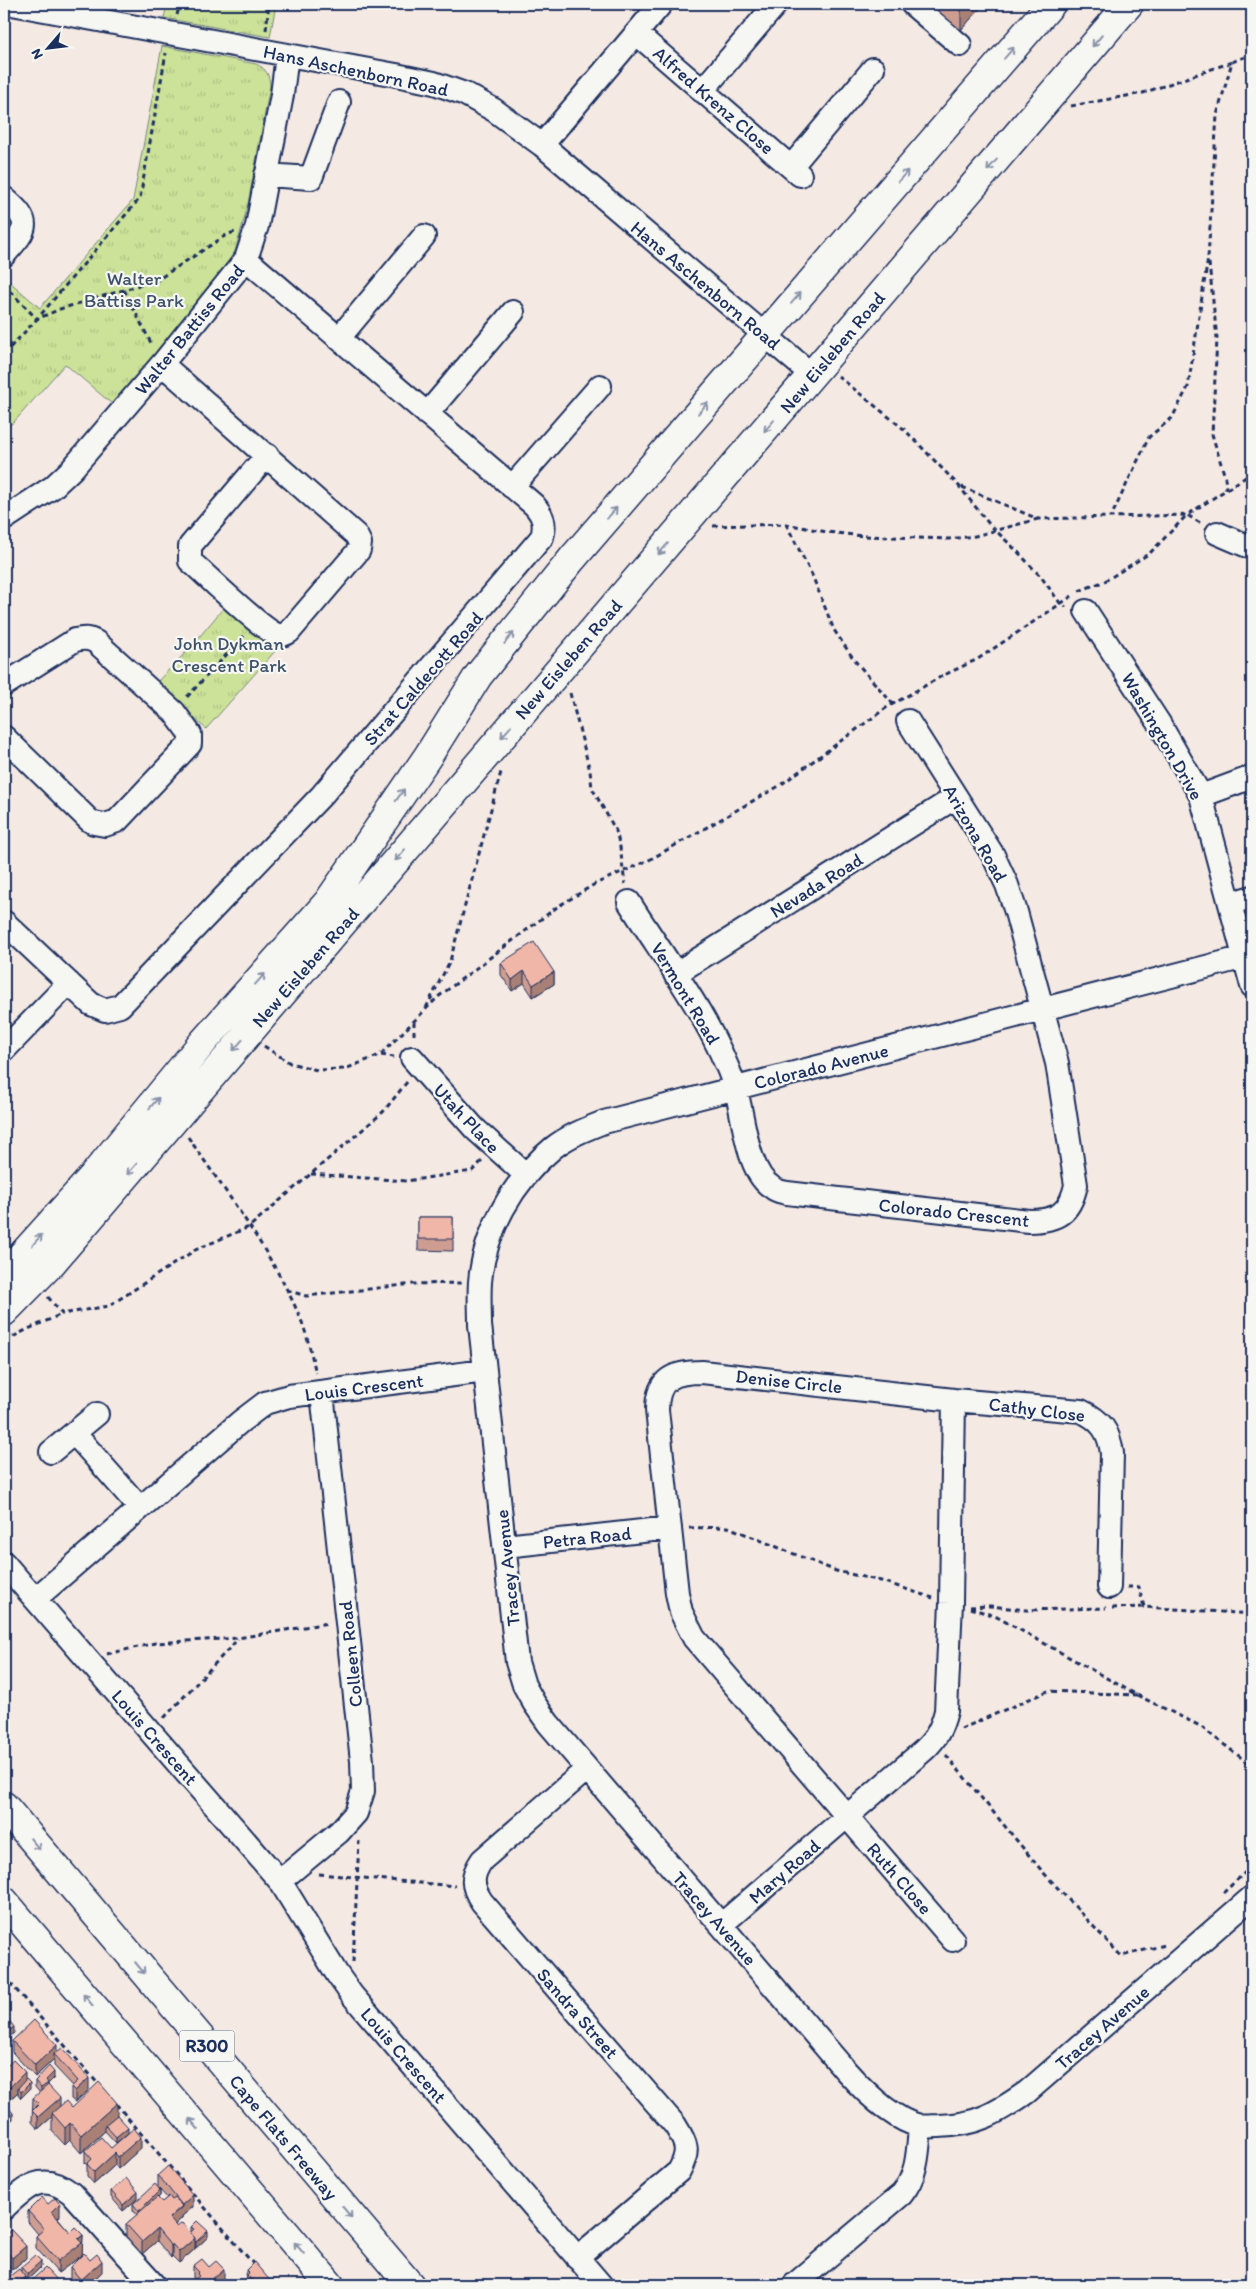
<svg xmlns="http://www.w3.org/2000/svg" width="1256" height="2289" font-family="Itim,sans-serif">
<defs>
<pattern id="grass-tufts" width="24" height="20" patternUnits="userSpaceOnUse" patternTransform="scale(1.25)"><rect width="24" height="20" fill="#cce298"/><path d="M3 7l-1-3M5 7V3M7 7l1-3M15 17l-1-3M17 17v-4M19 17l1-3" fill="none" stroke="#afc285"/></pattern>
</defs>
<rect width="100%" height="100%" fill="#f5e9e3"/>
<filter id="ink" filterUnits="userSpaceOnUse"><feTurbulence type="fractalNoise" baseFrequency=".02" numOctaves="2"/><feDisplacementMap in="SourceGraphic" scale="10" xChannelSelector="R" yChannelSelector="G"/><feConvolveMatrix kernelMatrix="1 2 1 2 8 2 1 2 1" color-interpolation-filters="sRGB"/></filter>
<g filter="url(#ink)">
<path fill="url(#grass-tufts)" stroke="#74887b" d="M167,4H276L270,37L164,18Z
M162,46L256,64C266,68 270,76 270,86L247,209L235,251L214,285L112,404L65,364L14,422L4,429V277L40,308L133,200Z
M225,606L276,650L206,729L156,683L191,647Z"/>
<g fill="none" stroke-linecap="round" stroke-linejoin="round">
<defs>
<path id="minor" d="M12,4L396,75L434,83L465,94L494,110L542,145L812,375
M912,4L960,45
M637,34L800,175
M702,91L776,4
M542,145L661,4
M791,167L873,69
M266,175L311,178L339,102
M4,198C34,223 27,229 4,255
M339,338L424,236
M162,364L356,535L360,543L359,550L289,632C285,634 283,636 278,635C263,631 205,574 190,561V546L267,455
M427,414L513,312
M512,487L600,386
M4,519L53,487L72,469L162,364L246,259L257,226L282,95L287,55
M1217,533L1252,548
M1086,611L1159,723L1201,796L1252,986
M4,685L75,640C84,638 89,638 96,642L174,712L190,734V744L117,821L105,825L94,823L89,820L4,737
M1201,796L1252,777
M629,902C666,961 712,1020 735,1087C744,1114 746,1173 773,1188C776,1191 783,1192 787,1193L1029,1221C1057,1221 1070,1213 1076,1185L1057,1063L1016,912L1007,885L993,855L908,721
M1231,903L1252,897
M4,922L91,1004L105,1010L120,1006L322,795L542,537C546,524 543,515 534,505L246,259
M1245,957L604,1122C586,1129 568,1136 553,1148C514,1180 484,1232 480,1282C479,1296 480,1311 480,1325L517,1662L524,1685L534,1703L548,1723L846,2071C864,2091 893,2120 920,2126C926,2127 933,2126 939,2126C977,2125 997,2113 1027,2092L1252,1897
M675,974L956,797
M4,1050L69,983
M412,1058L475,1129L526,1175
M485,1371L289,1396L265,1403L240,1422L35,1599L280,1881L337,1974L352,1995L601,2285
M74,1433L140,1508
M51,1452L97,1414
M505,1546L670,1528
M4,1563L35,1599
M280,1881L339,1832L356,1813L363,1791L362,1761L322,1393
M721,1925L924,1750C937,1738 942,1727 946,1711L951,1603L954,1400
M953,1940L694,1638L681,1612L677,1593L657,1410C657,1378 674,1372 702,1372L954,1400L1081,1411C1101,1420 1109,1431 1112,1453L1109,1587
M4,2208C26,2187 42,2171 71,2193L154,2285
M577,2258L679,2171C690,2151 687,2144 675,2125L482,1902C471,1886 471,1876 482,1860L587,1769
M794,2285L902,2194C918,2174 918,2151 920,2126"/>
<path id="major" d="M4,1275L93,1176L204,1041L328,902L428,756L478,676L572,559L1051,4
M4,1312L50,1265L1129,4"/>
<path id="highway" d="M4,1806L410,2285
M4,1901L330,2285"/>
</defs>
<use href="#minor" stroke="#1b2f5e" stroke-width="26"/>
<use href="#major" stroke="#1b2f5e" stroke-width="31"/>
<use href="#highway" stroke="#1b2f5e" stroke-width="31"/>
<path stroke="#1b2f5e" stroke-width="3" stroke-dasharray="5 4" stroke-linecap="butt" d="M177,15L180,4
M266,30L269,4
M1232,62L1252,54
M1071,106L1143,93L1232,62L1217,115L1208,258L1188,387L1172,418L1149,437L1112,515
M1209,263L1217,339L1212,434L1225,477L1226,489
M4,285L37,319L140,198L166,53
M124,290L152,345
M4,354L37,319L60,309L157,280L228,234L235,232
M838,376L905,430L959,486L989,524L1018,552L1042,578L1060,603L1066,607
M962,487L1038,519L1187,515L1252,473
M786,524L812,575L834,630L855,661L893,704
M713,526L786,524L827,532L864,536L948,539L975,536L1038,519
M1079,591L1105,581L1150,553L1187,515L1202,524
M570,693L590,771L592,788L616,831L620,847L625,884
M187,697L244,636
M426,1008L450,961L501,772
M414,1021V1039
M264,1046L290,1063L317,1070L345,1069L380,1055L438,997L557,907L595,884L651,859L779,786L886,708L942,676L978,659L1072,596
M381,1055L394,1057
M188,1137C227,1194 271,1251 299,1315C307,1333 311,1354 316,1373
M311,1174L407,1181L472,1171L482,1161
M287,1290L306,1296L413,1284L462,1283
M48,1297L62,1314L109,1306L195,1250L249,1227L383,1112L407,1082
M5,1341L26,1330L62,1314
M689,1528L728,1527L836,1571L881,1581L933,1598
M1127,1587H1139L1144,1607L1252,1614
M970,1607L990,1606L1026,1610L1106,1608
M970,1608L995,1616L1137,1695L1200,1726L1252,1766
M1112,1608L1144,1607
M1247,1615L1252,1628
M107,1654L155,1643L238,1638L328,1623
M164,1718L238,1639
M961,1729L1048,1691L1137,1695
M946,1755L1042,1871L1121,1956L1165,1945
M319,1874L455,1886
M1223,1893L1252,1866
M353,1962L359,1841
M4,1976L100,2086
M116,2104L255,2266"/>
<use href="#minor" stroke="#f6f6f2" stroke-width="22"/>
<use href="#major" stroke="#f6f6f2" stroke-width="28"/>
<use href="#highway" stroke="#f6f6f2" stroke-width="28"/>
</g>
<path fill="#ce9d91" stroke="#1b2f5e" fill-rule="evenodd" d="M930,4H984L961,30Z
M501,963L554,972V984L533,997L524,983L512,991L501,975Z
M418,1217H453V1251L418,1250Z
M12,2041L57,2052L89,2090L75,2102L71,2099V2087L73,2086L54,2066V2059L35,2077L12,2052Z
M4,2069L25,2080L30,2089L21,2098L18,2094V2092L6,2103V2109L13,2119L9,2123V2127L4,2132Z
M54,2078L48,2084V2085L60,2106L117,2115L128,2133L116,2143L105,2131L81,2153L70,2140L65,2145L52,2131V2117L38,2129L32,2122L33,2098L40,2093L35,2087V2081Z
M111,2148H141L118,2169L115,2165L94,2184L87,2176V2165L85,2163V2151Z
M158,2175L193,2207L182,2216V2218L175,2225L177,2227L190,2233L191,2232V2227L208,2237L196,2248L195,2247V2249L179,2263L172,2256L171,2258L157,2241L142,2254L126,2236V2224L137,2215L133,2210V2204L158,2187ZM160,2190L167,2198L162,2202L158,2198L160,2196Z
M111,2191L138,2198L123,2211L111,2197Z
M28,2211L60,2216L58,2218L70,2232L83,2235L82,2255L58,2273L36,2248V2236L38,2234L28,2222Z
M4,2236L26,2258L12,2270L4,2261Z
M90,2260L102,2272L88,2285H76L70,2279V2267Z
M193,2266L209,2267L224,2281L219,2285H195V2279L193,2278Z
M21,2267H41L27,2280L25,2278V2283L22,2285H4L6,2282V2279L21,2271Z
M246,2270L274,2285H247Z
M33,2279L61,2285H33Z"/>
<path fill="#a88076" stroke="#1b2f5e" d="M964,4H984L961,30V7Z
M524,971V983L512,991V980Z
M554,972V984L533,997V985Z
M14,2027V2033L10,2036V2042L4,2049V2037L7,2033Z
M57,2045V2056L54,2054V2059L35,2077V2065Z
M25,2072V2084L18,2088V2092L6,2103V2110L4,2112V2100L5,2099V2092Z
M54,2072V2078L48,2084V2089L41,2094V2088L46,2080Z
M89,2078V2090L75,2102V2091Z
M30,2083V2089L21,2098V2092Z
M60,2098V2110L52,2113V2117L38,2129V2117Z
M117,2103V2121L105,2125V2131L81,2153V2135Z
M13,2113V2119L9,2123V2127L4,2132V2126L7,2119Z
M70,2123V2140L65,2145V2128Z
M128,2127V2133L116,2143V2137Z
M141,2137V2148L118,2169V2157Z
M115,2153V2165L94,2184V2172Z
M160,2190V2196L139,2217V2211Z
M138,2192V2198L123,2211V2205Z
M193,2195V2207L182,2216V2218L169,2230V2218L182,2207V2205Z
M60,2204V2216L52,2223V2212Z
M157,2229V2241L142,2254V2242Z
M208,2231V2237L196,2248V2242Z
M83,2235L82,2255L58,2273V2261Z
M195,2238V2249L179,2263V2252Z
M172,2244V2256L171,2258V2246Z
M26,2246V2258L12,2270V2258Z
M41,2261V2267L27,2280V2274Z
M102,2261V2272L88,2285H81V2280Z
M224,2269V2281L219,2285H205Z
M25,2277V2283L22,2285H15Z"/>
<path fill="#f0b7a9" stroke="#1b2f5e" d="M957,4H964L961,7Z
M534,942L554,972L533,985L524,971L512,980L501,963Z
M418,1217H453V1239H418Z
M8,2019L14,2027L10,2030L4,2024V2023Z
M34,2020L57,2045L35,2065L12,2041Z
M4,2024L10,2031L4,2037Z
M62,2048L89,2078L75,2091L71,2087L78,2081L54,2054Z
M13,2060L25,2072L5,2092L4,2091V2081L5,2080L4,2079V2069Z
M49,2066L54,2072L46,2080L48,2083L41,2088L35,2081Z
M26,2079L30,2083L21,2092L18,2088Z
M99,2082L117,2103L81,2135L70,2123L65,2128L52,2113L66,2101L72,2108Z
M48,2085L60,2098L38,2117L32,2111L39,2104L33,2098Z
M8,2107L13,2113L7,2119L9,2121L4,2126V2111Z
M117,2115L128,2127L116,2137L105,2125Z
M134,2128L141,2137L118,2157L115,2153L94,2172L87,2164L92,2159L85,2151L101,2137L111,2148Z
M168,2166L193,2195L182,2205L158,2175Z
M126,2178L138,2192L123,2205L111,2191Z
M155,2184L160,2190L139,2211L133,2204Z
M169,2196L172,2200L175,2198L182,2206L169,2218L177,2227L182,2223L195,2238L179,2252L172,2244L171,2246L157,2229L142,2242L126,2224L157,2197L162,2202Z
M42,2197L48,2204L55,2198L60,2204L52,2212L70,2232L75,2227L83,2235L78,2239L82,2243L58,2261L36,2236L44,2229L28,2211Z
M197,2221L208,2231L196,2242L195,2241V2238L190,2233L194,2229L191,2227Z
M11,2230L26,2246L12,2258L4,2249V2236Z
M84,2253L90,2260L97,2254L102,2261L81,2280L70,2267Z
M35,2255L41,2261L27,2274L21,2267Z
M202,2259L209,2267L216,2261L224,2269L205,2285H200L195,2279L199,2276L197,2274L199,2272L193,2266Z
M254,2262L274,2285H256L247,2275L249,2273L246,2270Z
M45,2268L61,2285H38L33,2279Z
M19,2269L25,2277L15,2285H11L6,2279Z
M4,2279L10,2285H4Z"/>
<defs><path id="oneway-shaft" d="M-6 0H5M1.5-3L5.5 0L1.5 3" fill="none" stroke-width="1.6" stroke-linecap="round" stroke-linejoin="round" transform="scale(1.25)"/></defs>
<g stroke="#8892a8">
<use href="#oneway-shaft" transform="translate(1097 41) rotate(130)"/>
<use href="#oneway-shaft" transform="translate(1009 53) rotate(-49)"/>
<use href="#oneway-shaft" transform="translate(992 165) rotate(131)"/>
<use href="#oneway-shaft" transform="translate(903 176) rotate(-49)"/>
<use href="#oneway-shaft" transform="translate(796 298) rotate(-49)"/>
<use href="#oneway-shaft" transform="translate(703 408) rotate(-49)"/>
<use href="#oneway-shaft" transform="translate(769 426) rotate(131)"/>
<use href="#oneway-shaft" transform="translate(612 513) rotate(-49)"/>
<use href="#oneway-shaft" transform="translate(663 549) rotate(131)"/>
<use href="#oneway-shaft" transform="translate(509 638) rotate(-51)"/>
<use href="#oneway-shaft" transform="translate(506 732) rotate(131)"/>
<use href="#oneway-shaft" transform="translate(400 795) rotate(-55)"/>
<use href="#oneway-shaft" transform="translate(400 855) rotate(131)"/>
<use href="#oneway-shaft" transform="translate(260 979) rotate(-48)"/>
<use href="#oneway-shaft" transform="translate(238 1045) rotate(131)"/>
<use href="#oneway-shaft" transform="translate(154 1103) rotate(-50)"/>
<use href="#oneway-shaft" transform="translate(132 1169) rotate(131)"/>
<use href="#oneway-shaft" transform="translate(37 1240) rotate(-49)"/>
<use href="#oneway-shaft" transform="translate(35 1844) rotate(50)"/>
<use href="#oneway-shaft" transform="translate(140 1968) rotate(50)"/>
<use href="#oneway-shaft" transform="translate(88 2000) rotate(-130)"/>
<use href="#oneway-shaft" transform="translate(194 2124) rotate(-130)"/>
<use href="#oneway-shaft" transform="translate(347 2212) rotate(50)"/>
<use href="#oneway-shaft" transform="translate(299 2248) rotate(-130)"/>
</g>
</g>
<g text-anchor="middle" stroke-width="4.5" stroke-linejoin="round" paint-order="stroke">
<rect fill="#f6f6f2" stroke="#5d6b8a" stroke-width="1" x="179.5" y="2030.5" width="55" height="31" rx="4"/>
<g font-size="18" font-weight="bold" fill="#1b2f5e">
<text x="207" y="2052">R300</text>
</g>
<g font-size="19" fill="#1b2f5e" stroke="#f6f6f2">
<text transform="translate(356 70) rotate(12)" y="7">Hans Aschenborn Road</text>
<text transform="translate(714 100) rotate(41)" y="7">Alfred Krenz Close</text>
<text transform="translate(706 285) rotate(40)" y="7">Hans Aschenborn Road</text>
<text transform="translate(189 329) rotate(-51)" y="7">Walter Battiss Road</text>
<text transform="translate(832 352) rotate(-50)" y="7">New Eisleben Road</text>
<text transform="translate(568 659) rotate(-49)" y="7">New Eisleben Road</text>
<text transform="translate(423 678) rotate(-49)" y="7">Strat Caldecott Road</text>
<text transform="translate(1163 736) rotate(60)" y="7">Washington Drive</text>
<text transform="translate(976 833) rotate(60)" y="7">Arizona Road</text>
<text transform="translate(816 885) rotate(-32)" y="7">Nevada Road</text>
<text transform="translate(305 967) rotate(-49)" y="7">New Eisleben Road</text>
<text transform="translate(686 993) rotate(59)" y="7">Vermont Road</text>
<text transform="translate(821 1066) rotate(-14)" y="7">Colorado Avenue</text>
<text transform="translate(467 1118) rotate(47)" y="7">Utah Place</text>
<text transform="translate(954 1212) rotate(6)" y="7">Colorado Crescent</text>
<text transform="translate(789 1381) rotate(6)" y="7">Denise Circle</text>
<text transform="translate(364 1387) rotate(-7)" y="7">Louis Crescent</text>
<text transform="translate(1037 1409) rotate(7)" y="7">Cathy Close</text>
<text transform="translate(587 1537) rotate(-6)" y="7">Petra Road</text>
<text transform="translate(507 1568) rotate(-96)" y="7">Tracey Avenue</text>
<text transform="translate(350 1654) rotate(-96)" y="7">Colleen Road</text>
<text transform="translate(155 1737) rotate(49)" y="7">Louis Crescent</text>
<text transform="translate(784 1871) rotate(-41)" y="7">Mary Road</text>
<text transform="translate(900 1878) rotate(49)" y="7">Ruth Close</text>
<text transform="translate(715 1918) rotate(49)" y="7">Tracey Avenue</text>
<text transform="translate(578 2013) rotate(49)" y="7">Sandra Street</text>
<text transform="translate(1102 2027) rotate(-41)" y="7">Tracey Avenue</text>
<text transform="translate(404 2055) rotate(49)" y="7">Louis Crescent</text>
<text transform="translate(284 2137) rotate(50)" y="7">Cape Flats Freeway</text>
</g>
<g font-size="19" fill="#3e536a" stroke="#f6f6f2">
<text x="134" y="285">Walter<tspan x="134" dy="22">Battiss Park</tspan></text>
<text x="229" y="650">John Dykman<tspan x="229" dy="22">Crescent Park</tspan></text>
</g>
</g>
<rect width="1256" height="2289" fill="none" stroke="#f6f6f2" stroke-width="20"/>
<rect x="10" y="10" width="1236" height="2269" fill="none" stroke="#1b2f5e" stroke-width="2" filter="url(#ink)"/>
<g transform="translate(48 48) rotate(242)" stroke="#f6f6f2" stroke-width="4" paint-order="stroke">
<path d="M0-4L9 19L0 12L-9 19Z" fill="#1b2f5e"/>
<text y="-8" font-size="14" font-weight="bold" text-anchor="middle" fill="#1b2f5e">N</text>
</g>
</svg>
